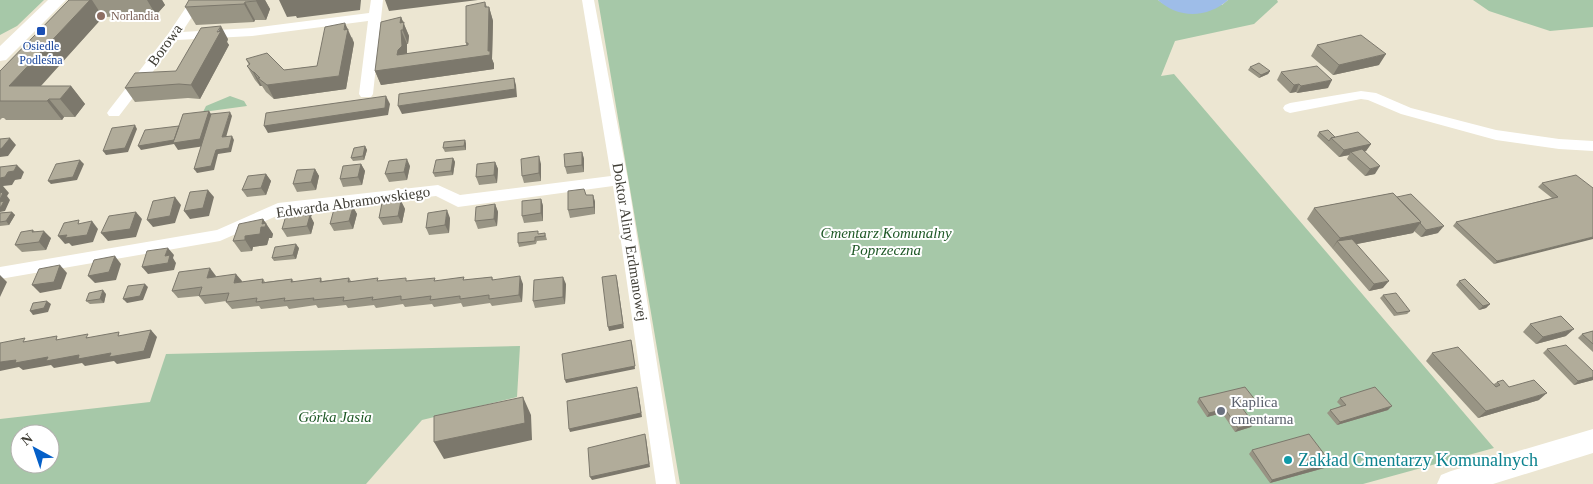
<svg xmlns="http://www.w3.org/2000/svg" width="1593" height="484" font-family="Georgia,serif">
<rect width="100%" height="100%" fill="#ece6d2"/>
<path fill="#a6c8a8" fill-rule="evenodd" d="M0,0H44L17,26L0,35Z
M598,0H1158L1162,3L1222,5L1228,0H1277L1278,2L1254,24L1175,41L1161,76L1174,74L1494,448L1363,484H680Z
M1473,0H1593V27L1550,31L1489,11Z
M230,96L244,101L247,106L203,112L206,106Z
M520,346L517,397L422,420L366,484H0V419L150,402L166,354ZM20,434H50V464H20Z"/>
<path fill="#9ebde8" d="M1158,0H1228C1208,18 1178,19 1158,0Z"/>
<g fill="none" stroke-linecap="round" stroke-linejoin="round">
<path fill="#fff" fill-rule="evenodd" d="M191,0H203L182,32L252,28L369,13L371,0H383L373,94L371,97H361L359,94L368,21L252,36L177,40L119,116H109L107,113L109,110L168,34Z
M582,0H594L628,180L676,484H656L613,186L458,207L436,196L281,214L220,241L0,279V267L217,230L278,203L438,185L460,195L611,176Z
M1361,91L1376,93L1411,108L1496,130L1559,139L1593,141V151L1559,149L1496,140L1401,114L1368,100L1361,99L1290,113L1285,111L1283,108L1285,105L1290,103Z"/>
<path fill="#fff" fill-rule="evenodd" d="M48,0H66L6,60L0,61V46Z
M1593,429V453L1493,484H1437L1441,475L1451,471Z"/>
</g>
<path fill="#989484" d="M69,0H162L165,5L156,15L103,17L41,86H71L85,104L75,117H64L62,120H6L4,118H2L0,120V71Z
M265,0L270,9L266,20H255L254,22L196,25L185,7Z
M489,7L493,21L492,59L494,64V69L381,85L375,71L401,17L409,36L408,44H407V54L466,45V43Z
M352,37L354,43L346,89L274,99L266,92L262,86H260L255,80L247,66L249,65L246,59L284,70L317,66Z
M228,39L227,42L229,45L200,99L188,98L135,102L125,88L176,71Z
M1317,45L1379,65L1333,75L1311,56Z
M1250,67L1270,71L1268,74L1259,78L1248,70Z
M1281,72L1328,88L1297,93L1296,92L1290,93L1277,80Z
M1319,132L1335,137L1371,144L1366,151L1364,152L1375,174L1365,176L1347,159L1349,155L1339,157L1317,136Z
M465,140L466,144V150L445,152L443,148Z
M365,146L367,150L364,160L353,161L351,158Z
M582,152L584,159V172L567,174L565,167Z
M453,158L455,162L453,175L435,177L433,173Z
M495,162L498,169L497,183L479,185L476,177Z
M361,164L365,171L362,185L343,187L340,179Z
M541,164V181L524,183L522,176Z
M410,166L407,180L389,182L385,174Z
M315,169L319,176L316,190L297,192L293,184Z
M266,174L271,181L266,195L247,197L242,190Z
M1542,183L1593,188L1494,264L1453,226L1456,222L1552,198L1538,187Z
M1393,193L1438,233L1421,237L1414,231L1413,233L1356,244L1383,288L1369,291L1307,219L1314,208Z
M586,195H593L595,202V214L570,218L568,210Z
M541,199L543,206V221L524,223L522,216Z
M401,201L405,209L402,223L383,225L379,218Z
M495,204L498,212L497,226L478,229L475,221Z
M353,207L357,214L353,229L334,231L330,224Z
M12,212L15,215L9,225L0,226V213Z
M312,214L311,217L314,223L311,234L287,237L282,229Z
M450,218L449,233L429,235L426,228Z
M263,219L273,234L272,238H269L267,245L253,247L252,251L241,252L233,241Z
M33,230L35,232L51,238L46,250L22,252L15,245Z
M545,233L547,240L537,241L536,244L519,247L518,243L539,234Z
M299,248L296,259L274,261L272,258Z
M216,276V277L242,281V282L263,279L265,282L292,279L294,282L321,278L322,281L349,278L351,281H436L465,280L492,277L493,280L523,284L522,302L492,306L490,303L463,307L461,303L434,307L432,304L405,307L403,304L376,308L374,305L348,308L346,305L318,308L316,305L289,309L287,306L261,309L259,306L232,309L226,302V301L205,304L199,296L178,298L172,291Z
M1459,281L1490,304L1486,308L1479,310L1456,285Z
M566,284L565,304L535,308L533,301Z
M106,294L104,303L90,304L86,301Z
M1383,295L1410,311L1407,314L1394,316L1380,298Z
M1530,324L1566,336L1536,344L1523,332Z
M1593,331V352L1578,338L1582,334Z
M1547,349L1593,371V380L1574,385L1543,353Z
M1432,353L1494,384L1497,382L1509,387L1539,400L1478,418L1426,361Z
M1199,398L1253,404L1242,407L1251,427L1235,432L1222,413L1207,417L1197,402Z
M1340,398L1388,410L1337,425L1327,413L1330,410L1341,406L1337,402Z
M1252,450L1328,467L1270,483L1249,454Z"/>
<path fill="#7c786c" d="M90,0H92L103,17L27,101L9,86Z
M147,0H162L165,5L156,15Z
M257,0H265L270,9L266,20L256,1Z
M279,0H361L360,10L297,18L296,16L287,17Z
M385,0H478L389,11Z
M245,2L255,20L254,22L244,4Z
M485,2L489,13V7L493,21L492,59L494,64V69L381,85L375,71L397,55L401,30L407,44V60L488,51Z
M401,17L409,36L408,44L400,23Z
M345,23L354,43L346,89L274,99L267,85L339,76Z
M221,26L228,39L227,42L229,45L200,99L191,85Z
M1386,54L1379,65L1333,75L1339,65Z
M1270,71L1268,74L1259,78L1261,75Z
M253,72H254L262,86H260Z
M514,78L516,85L517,97L402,114L398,106Z
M1332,80L1328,88L1297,93L1301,86Z
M1299,84L1296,92L1290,93L1294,85Z
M71,86L85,104L75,117L60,99Z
M386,96L390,104L388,115L268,133L264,126Z
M49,99L64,117L62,120L47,101Z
M209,111L214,118L205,146L178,150L174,144L141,150L138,146Z
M230,112L232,116L225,141L222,137Z
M135,125L137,129L128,152L106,155L103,151Z
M232,136L234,140L231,152L218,154L214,170L197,173L194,169Z
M10,138L16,145L8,156L0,157V149Z
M465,140L466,144V150L464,146Z
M1371,144L1366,151L1354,154L1351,152L1349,155L1339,157L1344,150Z
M365,146L367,150L364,160L363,156Z
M582,152L584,159V172L582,165Z
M539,156L541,164V181L539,173Z
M453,158L455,162L453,175L451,171Z
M407,159L410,166L407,180L404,172Z
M80,160L84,164L77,180L51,184L48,181Z
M495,162L498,169L497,183L494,175Z
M361,164L365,171L362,185L358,177Z
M17,165L24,172L21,179L15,180L12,185L3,186L9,193L7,196L10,200L5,211L0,212V178Z
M1380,166L1375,174L1365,176L1370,169Z
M315,169L319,176L316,190L311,182Z
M266,174L271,181L266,195L261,188Z
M208,190L214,197L209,216L190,219L184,211Z
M593,195L595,202V214L594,207Z
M175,197L181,205L175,223L153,227L147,220Z
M541,199L543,206V221L541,213Z
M401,201L405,209L402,223L398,216Z
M495,204L498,212L497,226L494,219Z
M307,207L312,214L311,217L314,223L311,234L307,226L305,216Z
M353,207L357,214L353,229L349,221Z
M447,210L450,218L449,233L445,225Z
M12,212L15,215L9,225L6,221Z
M136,212L142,219L136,237L108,241L101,233Z
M263,219L273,234L272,238H269L267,245L253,247L252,251L245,240V236L261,227Z
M92,221L98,229L93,242L72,246L69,243L65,244L58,236Z
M1421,222L1413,233L1342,247L1337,241L1332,249L1340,238Z
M1444,226L1438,233L1421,237L1426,230Z
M44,231L51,238L46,250L39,242Z
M1593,237V239L1494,264L1497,261Z
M296,244L299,248L296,259L293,255Z
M168,248L174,255L173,258L176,263L174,270L148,274L142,267L165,256Z
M115,256L121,264L116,280L95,283L88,276Z
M60,265L67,273L61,289L40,293L32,285Z
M210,268L216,276L213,285L207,278Z
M236,274L242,281L239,290L234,283Z
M0,275L7,282L0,297Z
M520,276L523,284L522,302L519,295Z
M563,277L566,284L565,304L563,297Z
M617,279L624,328L609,331L608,327Z
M1389,281L1383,288L1369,291L1374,284Z
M145,284L148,287L143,300L127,303L123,299Z
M103,290L106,294L104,303L100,299Z
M47,301L51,304L48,312L33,315L30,311Z
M1490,304L1486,308L1479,310L1483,306Z
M1574,329L1566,336L1536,344L1543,337Z
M151,330L157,337L150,358L117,364L114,361L85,366L82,363L54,368L51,365L23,370L19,367L0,371V362Z
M632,344L635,369L566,383L565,380Z
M1593,377V380L1574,385L1578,381Z
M638,390L642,417L570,432L569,429Z
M1547,393L1539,400L1478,418L1486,411Z
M523,397L531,415L532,440L444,459L434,442Z
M1256,401L1253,404L1238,409L1240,405Z
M1392,406L1388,410L1337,425L1340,422Z
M1225,409L1222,413L1207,417L1209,413Z
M1254,424L1251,427L1235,432L1238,428Z
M646,438L650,467L592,480L590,477Z
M1331,463L1328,467L1270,483L1272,480Z"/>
<path fill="#b1ac9a" stroke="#7c786c" d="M69,0H90L9,86H71L60,99H49L47,101H0V71Z
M189,0H257L256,1L245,2L244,4L185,7Z
M485,2V7H489L488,51H490V55L375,71L381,22L401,17L400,23L404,22L403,30H401L402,46L398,50L397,55L468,45V43H466V6Z
M345,23L344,30L348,29L339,76L267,85L258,78H260L254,72H253L247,66L250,64L246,59L267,53L284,70L317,66L325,27Z
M221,26L217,32L221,31L191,85L179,84L125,88L135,73L176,71L201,28Z
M1361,35L1386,54L1339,65L1317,45Z
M1259,63L1270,71L1261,75L1250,67Z
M1317,66L1332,80L1301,86L1299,84L1294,85L1281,72Z
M514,78L515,89L398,106L399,94Z
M386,96L385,108L264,126L266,113Z
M209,111L200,139L173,143L183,114Z
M230,112L222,137L232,136L229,148L216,150L211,166L194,169L211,114Z
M135,125L125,148L103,151L112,128Z
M179,126L174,140L138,146L145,130Z
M1328,130L1335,137L1331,138L1329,141L1319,132Z
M1358,132L1371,144L1344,150L1331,138Z
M10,138L2,148L0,149V139Z
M465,140L464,146L443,148L444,142Z
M365,146L363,156L351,158L354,148Z
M1362,149L1380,166L1370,169L1351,152Z
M582,152V165L565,167L564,154Z
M539,156V173L522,176L521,159Z
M453,158L451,171L433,173L436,160Z
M407,159L404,172L385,174L389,161Z
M80,160L73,177L48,181L56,164Z
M495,162L494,175L476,177L477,164Z
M361,164L358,177L340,179L343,166Z
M17,165L14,171L8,172L5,177L0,178V167Z
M315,169L311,182L293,184L297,170Z
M266,174L261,188L242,190L248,176Z
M1576,175L1593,188V237L1497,261L1456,222L1558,197L1542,183Z
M584,189L586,195H593L594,207L568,210V191Z
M208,190L203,208L184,211L190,192Z
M3,192L1,198H0V193Z
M1393,193L1421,222L1340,238L1314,208Z
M1411,194L1444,226L1426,230L1420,223L1421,222L1397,197Z
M175,197L170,216L147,220L153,201Z
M541,199V213L522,216V201Z
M4,201L1,207H0V202Z
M401,201L398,216L379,218L382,203Z
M495,204L494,219L475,221L476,207Z
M307,207L305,216L310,215L307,226L282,229L288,209Z
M353,207L349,221L330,224L334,209Z
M447,210L445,225L426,228L428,213Z
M12,212L6,221L0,222V213Z
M136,212L130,229L101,233L109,216Z
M263,219L262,224L266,223L265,227H261L260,234L245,236V240L233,241L239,224Z
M79,220L78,224L92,221L87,235L65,238L67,235L58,236L64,223Z
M33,230L32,232L44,231L39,242L15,245L21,232Z
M538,231V234L545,233V236L535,237V241L518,243V233Z
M1352,239L1389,281L1374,284L1337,241Z
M296,244L293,255L272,258L275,247Z
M168,248L165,256L170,255L168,263L142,267L147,251Z
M115,256L109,272L88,276L94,260Z
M60,265L54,282L32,285L39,269Z
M210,268L207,278L236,274L234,283L263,279L262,283L292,279L291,282L321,278L320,282L349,278L348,282L378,278L377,281L406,278V281L435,278L434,281L464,277L463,280L492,277V280L520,276L519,295L489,299V295L460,299V296L430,300L431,296L401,300V296L372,300L373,297L343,301L344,297L313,300L314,298L284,301L285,298L256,302L257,298L226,302L229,293L199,296L202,287L172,291L179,272Z
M616,275L623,324L608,327L602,277Z
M563,277V297L533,301L534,280Z
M1465,279L1490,304L1483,306L1459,281Z
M145,284L140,296L123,299L128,286Z
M103,290L100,299L86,301L89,293Z
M1396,293L1410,311L1397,313L1383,295Z
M47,301L44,308L30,311L33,303Z
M1561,316L1574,329L1543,337L1530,324Z
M151,330L144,351L109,357L111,353L78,359L79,355L46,361L48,357L15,363L16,360L0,362V343L25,338L23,342L57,336L56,340L88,334L86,338L119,332L118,336Z
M1593,331V344L1582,334Z
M631,340L635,366L565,380L562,354Z
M1566,345L1593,371V377L1578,381L1547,349Z
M1458,347L1496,387L1500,385L1497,382L1503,380L1509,387L1534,380L1547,393L1486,411L1432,353Z
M637,387L641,413L569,429L567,401Z
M1245,387L1256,401L1240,405L1254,424L1238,428L1225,409L1209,413L1199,398Z
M1375,387L1392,406L1340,422L1330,410L1346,405L1340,398Z
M523,397L525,423L434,442V416Z
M645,434L649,464L590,477L588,448Z
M1309,434L1331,463L1272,480L1252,450Z"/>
<circle fill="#8d6e63" stroke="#fff" stroke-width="2" cx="101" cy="16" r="5"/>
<rect fill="#1a4fb4" stroke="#fff" stroke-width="2" x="36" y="26" width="10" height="10" rx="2.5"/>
<circle fill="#6b7280" stroke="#fff" stroke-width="2" cx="1221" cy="411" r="5"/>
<circle fill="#0f9aa8" stroke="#fff" stroke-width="2" cx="1288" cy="460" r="5"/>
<g text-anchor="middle" stroke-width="4" stroke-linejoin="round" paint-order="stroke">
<g font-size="12" fill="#785e54" stroke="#fff" text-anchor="start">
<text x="111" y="20">Norlandia</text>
</g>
<g font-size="12" fill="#164399" stroke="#fff">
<text x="41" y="50">Osiedle<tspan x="41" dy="14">Podleśna</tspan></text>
</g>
<g font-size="15" fill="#3f3d35" stroke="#fff">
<text transform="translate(165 45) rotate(-54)" y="5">Borowa</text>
<text transform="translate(353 202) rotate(-8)" y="5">Edwarda Abramowskiego</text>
<text transform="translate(630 242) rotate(81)" y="5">Doktor Aliny Erdmanowej</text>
</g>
<g font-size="15" font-style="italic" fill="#1e5826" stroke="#fff">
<text x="886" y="238">Cmentarz Komunalny<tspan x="886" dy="17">Poprzeczna</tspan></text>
<text x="335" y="422">Górka Jasia</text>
</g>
<g font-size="15" fill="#5b616d" stroke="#fff" text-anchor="start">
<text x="1231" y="407">Kaplica<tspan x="1231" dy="17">cmentarna</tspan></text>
</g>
<g font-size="18" fill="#0d838f" stroke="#fff" text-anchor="start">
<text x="1298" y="466">Zakład Cmentarzy Komunalnych</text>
</g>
</g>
<g transform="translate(35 449) rotate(320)"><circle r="24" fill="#ffffff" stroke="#b2b1ae"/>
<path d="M0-4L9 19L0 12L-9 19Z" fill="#045fc8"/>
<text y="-8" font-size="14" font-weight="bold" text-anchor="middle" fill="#3f3d35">N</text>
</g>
</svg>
